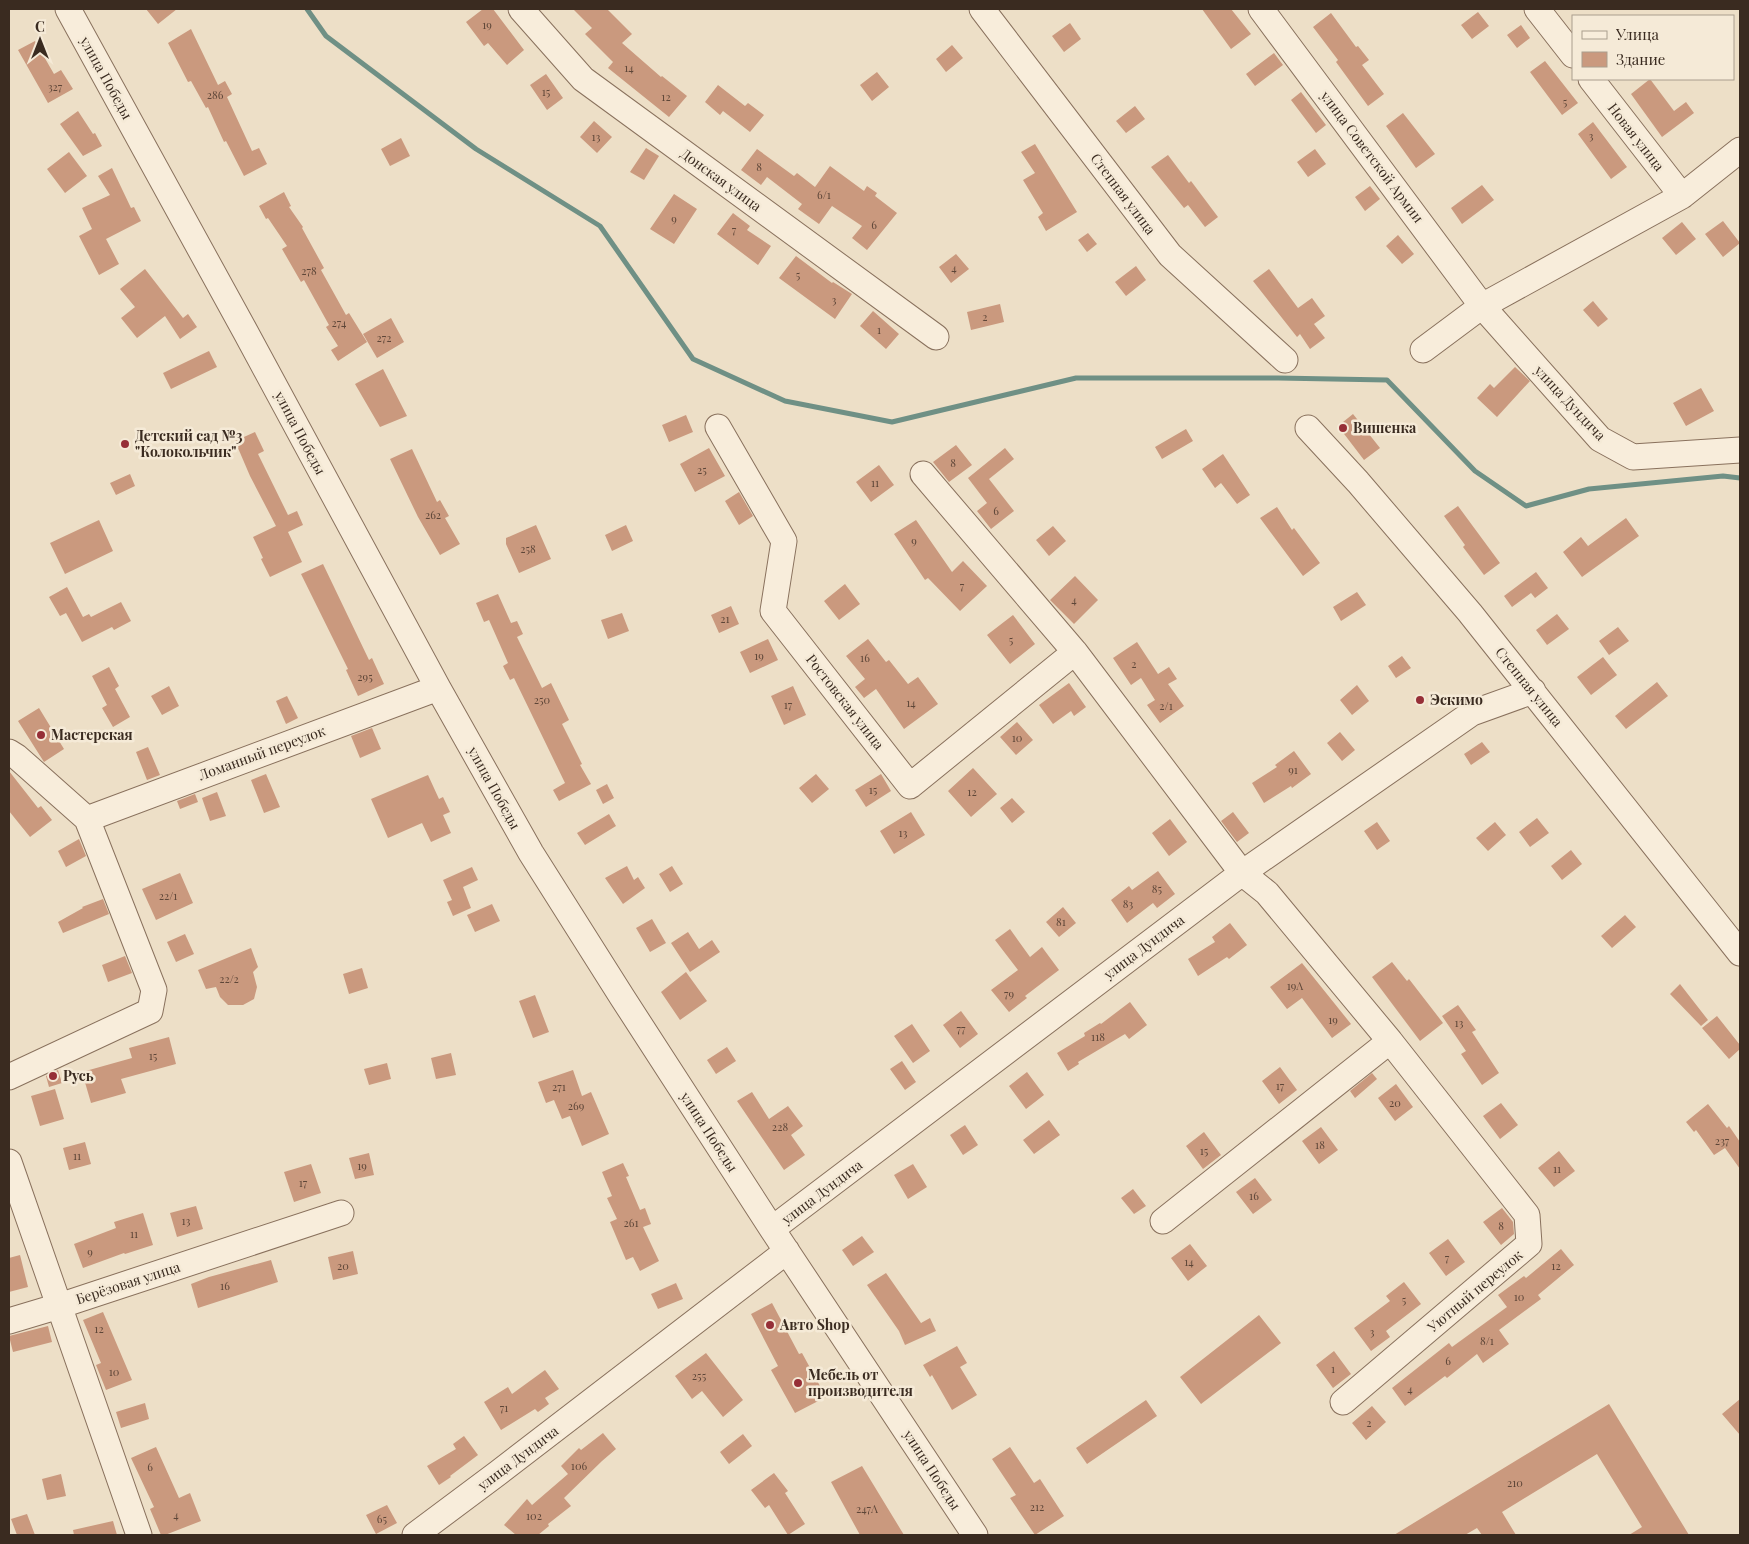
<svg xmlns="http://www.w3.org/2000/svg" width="1749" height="1544" font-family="'Playfair Display',serif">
<rect width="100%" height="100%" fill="#eddfc7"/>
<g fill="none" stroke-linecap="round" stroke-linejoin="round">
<path stroke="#6f9085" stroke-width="5" d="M307,9L326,36L476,149L600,226L693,359L785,401L892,422L1076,378H1278L1387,380L1475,471L1526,506L1589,489L1723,476L1740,478"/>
</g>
<path fill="#ca997e" d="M146,9H177L158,24Z
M483,9H493L524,50L507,65L488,43L484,46L466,22Z
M573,9H607L632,34L622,43L661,77L662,76L687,96L669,117L608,68L613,62L585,34L592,28Z
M1202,9H1231L1251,34L1231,49Z
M1478,12L1489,26L1472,39L1461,25Z
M1331,13L1356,47L1358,46L1369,60L1362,65L1384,94L1368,106L1336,62L1338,60L1313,27Z
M1070,23L1081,39L1064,52L1052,36Z
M1521,25L1530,38L1517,48L1507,35Z
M191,29L218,85L225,81L232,94L227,97L252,151L259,148L267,164L244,176L226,141L224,142L208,107L206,108L191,81L188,82L168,43Z
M35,41L54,74L61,70L73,89L48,103L18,50Z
M952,45L963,58L946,72L936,59Z
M1274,53L1283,65L1255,86L1246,74Z
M1545,61L1578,103L1562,115L1530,72Z
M877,72L889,87L872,101L860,85Z
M546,74L563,98L547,110L530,85Z
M1650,79L1674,111L1686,102L1694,113L1662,137L1631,94Z
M718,85L745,106L748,103L764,115L750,132L723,111L720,115L705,102Z
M1301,92L1326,125L1316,133L1291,100Z
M1135,106L1145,119L1126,133L1116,121Z
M78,111L93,134L95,133L102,146L83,156L60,124Z
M1403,113L1435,154L1416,168L1386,126Z
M594,121L612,137L597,153L580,137Z
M1593,122L1627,167L1611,179L1578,134Z
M401,138L410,156L390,166L381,149Z
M1035,144L1077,212L1046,231L1038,217L1043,213L1023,180L1035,173L1021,152Z
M646,148L659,156L644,180L630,172Z
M757,149L794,176L797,173L815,187L830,166L864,191L867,186L877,193L875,196L897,213L867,250L852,238L862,226L832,206L819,224L798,209L802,204L767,177L761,185L741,170Z
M1315,149L1326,164L1308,177L1297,162Z
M69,152L87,176L65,193L47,169Z
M1168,155L1189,183L1191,181L1218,217L1205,227L1188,205L1184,208L1151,167Z
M112,168L131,208L134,207L141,221L106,239L119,264L99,275L79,236L92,229L82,208L110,195L98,176Z
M1482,185L1494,200L1462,224L1451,208Z
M1370,186L1380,199L1365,211L1355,197Z
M284,192L291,206L289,207L303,227L302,228L324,268L321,270L346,315L349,313L367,342L338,361L331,350L338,346L326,327L329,325L304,280L301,282L282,249L287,246L268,218L266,219L259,206Z
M674,194L697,209L674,244L650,229Z
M733,213L750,226L747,230L771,246L758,265L717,234Z
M1723,221L1740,243L1723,257L1705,234Z
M1682,222L1696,239L1676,255L1662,238Z
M1088,233L1097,244L1087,252L1078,240Z
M1398,235L1414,254L1402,264L1386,246Z
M956,254L969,269L951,283L939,267Z
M796,256L832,283L833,282L852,294L835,319L779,278Z
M1136,266L1146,280L1126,296L1115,282Z
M145,269L183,318L188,314L197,327L180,339L165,316L137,338L121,318L135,307L120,289Z
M1269,269L1298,308L1312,298L1325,316L1314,324L1325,338L1310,349L1300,334L1297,337L1253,281Z
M1593,301L1608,319L1598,327L1583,310Z
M1000,304L1004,322L971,330L967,312Z
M873,311L899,334L886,349L860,326Z
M391,318L404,342L377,358L363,334Z
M209,351L217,367L171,389L163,373Z
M1515,367L1530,381L1497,417L1477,398L1490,384L1494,388Z
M383,369L407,416L380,427L355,384Z
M1701,388L1714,411L1686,426L1673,403Z
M1353,414L1380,448L1364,460L1338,426Z
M686,415L693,432L669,442L662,425Z
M1186,429L1193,441L1162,459L1155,447Z
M255,432L264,451L258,454L288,515L297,511L303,525L288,532L302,562L270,577L261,559L263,558L253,537L276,526L250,476L235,441Z
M956,445L972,465L949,482L933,462Z
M709,448L725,476L695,492L680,464Z
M1005,448L1014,459L989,479L1014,511L991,529L977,511L987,503L968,478Z
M412,449L437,502L440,500L449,516L445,518L460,544L440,555L418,517L390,459Z
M1223,454L1250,495L1237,504L1221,483L1215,488L1202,469Z
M879,465L894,485L871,502L856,482Z
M130,474L135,486L116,495L110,483Z
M739,492L753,516L739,525L725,501Z
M1458,506L1500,563L1484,575L1463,547L1465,545L1444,516Z
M1277,507L1292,530L1294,528L1320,563L1303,576L1260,518Z
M1626,518L1639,536L1582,577L1563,552L1581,537L1588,546Z
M99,520L113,551L65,574L50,543Z
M916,520L952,572L963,561L987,586L960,611L928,578L925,580L894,534Z
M536,525L551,559L519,573L506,544V538Z
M626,525L633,541L612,551L605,535Z
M1053,526L1066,541L1049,556L1036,540Z
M323,564L369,660L372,658L384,684L358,696L346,670L348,669L301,574Z
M1536,572L1548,588L1535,598L1531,593L1512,607L1504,596Z
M1075,576L1098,600L1074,624L1050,600Z
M845,584L860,604L839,620L824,601Z
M67,587L83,617L89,614L91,617L121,602L131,621L114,630L112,627L82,642L66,613L60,616L49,597Z
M1357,592L1366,605L1341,621L1333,607Z
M498,594L511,623L517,621L523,634L517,637L542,688L551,683L569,720L562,724L582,764L580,765L591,784L559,801L553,790L565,783L514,678L510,680L503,666L508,663L489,620L484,622L476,603Z
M731,606L739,624L719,633L711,615Z
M622,613L629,631L608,639L601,620Z
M1557,614L1569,629L1547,645L1536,630Z
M1013,615L1035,644L1010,664L987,635Z
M1618,627L1629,641L1609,655L1599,641Z
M768,639L778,660L750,673L740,652Z
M868,639L886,662L889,660L908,684L918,677L938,704L904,729L876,689L864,698L855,687L865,679L846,656Z
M1137,642L1158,674L1169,667L1177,679L1168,684L1184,706L1160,723L1147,705L1155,700L1141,678L1131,685L1113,658Z
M1402,656L1411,668L1396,678L1388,666Z
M1603,657L1617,675L1591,695L1577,677Z
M109,667L119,686L115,689L130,717L113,727L102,708L107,705L92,676Z
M1657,682L1668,696L1626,729L1615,716Z
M1069,683L1086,707L1074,716L1071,711L1053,724L1039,705Z
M1357,685L1369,701L1352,715L1340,700Z
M169,686L179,706L162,715L151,696Z
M793,686L806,715L784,725L771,696Z
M287,696L298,718L286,724L276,701Z
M39,708L64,749L44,762L18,721Z
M1017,722L1033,740L1016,755L1000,737Z
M372,728L381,749L360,758L351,736Z
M1340,732L1355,750L1342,761L1327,743Z
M1482,742L1490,752L1471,765L1464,754Z
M148,747L160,775L147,780L136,752Z
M1294,751L1311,774L1292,788L1291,786L1264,803L1252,783L1277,767L1275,765Z
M973,768L997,794L971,817L948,791Z
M9,771L38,808L41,806L52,820L30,837L9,811Z
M266,774L280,807L264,813L251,780Z
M816,774L829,789L812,803L799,788Z
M881,774L891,791L866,807L855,790Z
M428,775L439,799L443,797L450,812L443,815L451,833L431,842L422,823L388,838L371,799Z
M607,784L614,798L603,804L596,790Z
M217,792L226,816L210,821L202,798Z
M195,794L198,802L180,809L177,801Z
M1012,798L1025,812L1012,823L1000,808Z
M911,812L925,835L894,854L880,831Z
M1233,812L1249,833L1237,842L1221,821Z
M609,814L616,826L585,845L577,833Z
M1537,818L1549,833L1530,847L1519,832Z
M1170,819L1187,842L1169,856L1152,833Z
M1377,822L1390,841L1377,850L1364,831Z
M1495,822L1506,835L1488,851L1476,838Z
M79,839L86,856L66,867L58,851Z
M1571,850L1582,864L1562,880L1551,866Z
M627,866L634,880L638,877L645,888L623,904L605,878Z
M672,866L683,884L670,892L659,874Z
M472,867L478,880L463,887L471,908L453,916L447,902L452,900L443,880Z
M1158,871L1175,894L1157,908L1153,903L1127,923L1111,900L1129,886L1132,890Z
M180,873L193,903L156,920L142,889Z
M103,899L109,914L63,933L58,922L83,908L82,907Z
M492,904L500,921L475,932L467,915Z
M1063,907L1076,923L1059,937L1046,922Z
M1625,915L1636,927L1612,948L1601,936Z
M652,919L666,943L650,952L636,928Z
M1230,923L1247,945L1229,959L1227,957L1198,976L1188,959L1215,942L1212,937Z
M1010,929L1030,957L1042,947L1059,970L1025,996L1027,998L1009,1012L991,990L1018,970L995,940Z
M688,932L699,949L712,940L720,952L690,972L671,943Z
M185,934L194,954L176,962L167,942Z
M251,948L258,967L253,972L257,987L254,999L243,1005H228L220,997L216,987L206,989L198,970Z
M125,956L132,973L108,982L102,965Z
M1392,962L1407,981L1409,979L1443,1023L1420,1041L1372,977Z
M1302,963L1351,1024L1332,1038L1302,998L1287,1009L1270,987Z
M362,968L368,988L349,994L343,974Z
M686,972L707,1001L680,1020L661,992Z
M1680,984L1708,1020L1701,1026L1670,994Z
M535,995L549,1032L533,1038L519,1001Z
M1130,1002L1147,1025L1129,1039L1125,1034L1078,1062L1079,1064L1068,1071L1057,1053L1085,1036L1084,1033L1100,1023L1101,1024Z
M1458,1005L1476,1030L1472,1032L1499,1073L1482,1085L1461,1054L1466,1051L1442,1016Z
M961,1011L978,1034L960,1048L943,1025Z
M1717,1016L1740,1045V1049L1729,1059L1702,1028Z
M912,1024L930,1051L913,1063L894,1036Z
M169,1037L176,1064L121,1079L126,1093L91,1103L82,1072L132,1058L129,1048Z
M727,1047L736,1061L716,1074L707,1060Z
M451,1053L456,1075L436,1079L431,1058Z
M902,1061L916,1082L905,1090L890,1069Z
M387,1063L391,1079L369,1085L364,1069Z
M1280,1067L1297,1090L1279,1104L1262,1081Z
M58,1070L62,1083L49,1087L46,1076Z
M573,1070L582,1096L591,1092L609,1134L582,1146L570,1116L562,1119L554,1100L546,1103L538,1082Z
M1027,1072L1044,1095L1026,1109L1009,1086Z
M1372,1073L1377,1079L1355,1098L1350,1091Z
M1396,1084L1413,1107L1395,1121L1378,1098Z
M55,1089L64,1119L40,1126L31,1096Z
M752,1092L769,1119L788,1106L803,1126L791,1135L805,1155L784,1170L737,1101Z
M1501,1103L1518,1125L1500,1139L1483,1116Z
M1708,1104L1727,1128L1729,1126L1740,1142V1169L1725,1148L1714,1155L1696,1130L1694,1132L1686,1122Z
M1049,1120L1060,1135L1034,1154L1023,1140Z
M965,1125L978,1145L963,1155L950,1135Z
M1321,1127L1338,1150L1319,1164L1302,1141Z
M1204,1132L1221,1155L1203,1169L1186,1146Z
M85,1142L91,1164L69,1170L63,1148Z
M1559,1151L1575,1171L1554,1187L1538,1168Z
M369,1153L374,1175L355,1179L349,1158Z
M623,1163L629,1176L626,1177L640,1210L645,1208L651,1224L643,1227L659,1261L640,1271L633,1257L626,1260L610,1222L617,1219L607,1198L612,1196L602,1172Z
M311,1164L321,1193L294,1202L284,1172Z
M913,1164L927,1187L908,1199L894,1175Z
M1255,1178L1272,1200L1253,1214L1236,1192Z
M1133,1189L1146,1206L1134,1214L1121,1198Z
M196,1206L203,1229L177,1237L170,1213Z
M1502,1208L1513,1222L1514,1234L1501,1245L1483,1222Z
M143,1213L153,1245L125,1254L124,1253L83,1268L74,1244L116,1228L114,1222Z
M862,1236L874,1252L853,1266L842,1250Z
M1448,1239L1465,1262L1446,1276L1429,1253Z
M1190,1244L1207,1266L1188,1281L1171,1258Z
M1561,1249L1574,1265L1538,1295L1541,1299L1499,1330L1509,1344L1483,1363L1477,1354L1447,1378L1445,1376L1405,1406L1392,1388L1449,1343L1452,1347L1507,1307L1498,1295L1524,1276L1526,1278Z
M353,1251L358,1274L333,1280L328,1257Z
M20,1255L28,1287L9,1292V1258Z
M271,1260L278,1282L198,1308L191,1284L209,1277Z
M886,1273L921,1323L930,1318L936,1331L905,1345L899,1331L867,1285Z
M1404,1282L1421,1304L1386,1331L1390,1337L1371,1351L1354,1328L1390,1301L1386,1296Z
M676,1283L683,1299L658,1309L651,1294Z
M772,1303L799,1354L802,1353L826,1397L795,1413L771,1370L778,1366L751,1314Z
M103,1312L132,1380L106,1390L96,1365L101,1363L83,1320Z
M1259,1315L1281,1343L1201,1404L1180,1377Z
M48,1326L52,1342L13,1352L9,1336Z
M957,1346L967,1363L960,1367L977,1395L952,1410L932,1375L930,1377L923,1365Z
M1334,1351L1351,1374L1333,1388L1316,1365Z
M706,1353L743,1400L723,1417L702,1391L692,1399L675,1376Z
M545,1370L559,1389L545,1398L549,1404L538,1412L535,1409L501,1430L484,1402L508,1387L512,1394Z
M1740,1399V1435L1722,1414Z
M1146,1400L1157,1416L1087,1464L1076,1448Z
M145,1403L149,1419L121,1428L116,1412Z
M1609,1404L1689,1535H1629L1642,1527L1597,1454L1502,1512L1516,1535H1482L1477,1528L1465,1535H1394Z
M1372,1406L1386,1422L1366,1440L1352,1423Z
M603,1433L616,1449L602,1461L564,1498L571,1506L548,1524L549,1526L538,1535H516L504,1525L527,1499L532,1505L568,1474L561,1466L579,1448L581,1450Z
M743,1434L752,1446L729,1464L720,1452Z
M464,1436L478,1455L450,1476L451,1477L439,1485L427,1466L456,1449L453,1444Z
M156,1447L179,1498L190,1493L201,1521L165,1535H161L150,1509L154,1507L131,1458Z
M1010,1447L1034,1483L1040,1479L1064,1516L1035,1535L1010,1498L1016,1495L992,1459Z
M862,1466L904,1535H860L831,1482Z
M774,1473L788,1491L785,1493L805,1524L788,1535L769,1505L765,1508L751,1490Z
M61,1474L66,1496L47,1500L42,1479Z
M387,1505L397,1523L376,1534L366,1515Z
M27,1514L35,1535H17L11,1519Z
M113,1521L117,1535H74L73,1530Z"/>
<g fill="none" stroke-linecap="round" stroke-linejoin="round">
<defs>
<path id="minor" d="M68,9L245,331L438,688L531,853L622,997L772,1229L975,1535
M521,9L583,79L936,337
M982,9L1170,255L1285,360
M1261,9L1482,306L1600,439L1633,457L1740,450
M1537,9L1573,55
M1591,79L1682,196
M1423,350L1482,306L1682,196L1740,150
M718,427L784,541L773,611L910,786L1075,652
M1308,428L1358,482L1470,613L1740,953
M923,474L1075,652L1242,873L1267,893L1390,1041L1527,1215L1529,1244L1343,1402
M9,752L17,757L87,819L154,990L150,1011L9,1077
M87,819L438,688
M9,1162L139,1535
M1163,1221L1390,1041
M772,1229L1242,873L1472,713L1533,691
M9,1321L59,1306L341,1213
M415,1535L498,1473L787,1251"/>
</defs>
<use href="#minor" stroke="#89715d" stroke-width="27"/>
<use href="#minor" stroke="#f8eddb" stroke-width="25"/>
</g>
<g fill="#962f37" stroke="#f5ead7" stroke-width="2">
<circle cx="1343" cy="428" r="5"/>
<circle cx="125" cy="444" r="5"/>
<circle cx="1420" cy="700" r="5"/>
<circle cx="41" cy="735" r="5"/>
<circle cx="53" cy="1076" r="5"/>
<circle cx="770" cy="1325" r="5"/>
<circle cx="798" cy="1383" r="5"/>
</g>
<g text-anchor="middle" stroke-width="5" stroke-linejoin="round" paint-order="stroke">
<g font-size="11" fill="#5e4638">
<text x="487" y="29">19</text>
<text x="629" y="72">14</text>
<text x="55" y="91">327</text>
<text x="546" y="96">15</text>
<text x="215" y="99">286</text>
<text x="666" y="101">12</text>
<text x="1565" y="106">5</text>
<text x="1591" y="140">3</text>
<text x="596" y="141">13</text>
<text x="759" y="171">8</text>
<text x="824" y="199">6/1</text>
<text x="674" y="223">9</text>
<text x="874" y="229">6</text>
<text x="734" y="234">7</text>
<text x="954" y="272">4</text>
<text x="309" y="275">278</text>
<text x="798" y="279">5</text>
<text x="834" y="304">3</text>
<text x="985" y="321">2</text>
<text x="339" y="327">274</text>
<text x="879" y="334">1</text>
<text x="384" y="342">272</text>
<text x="953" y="467">8</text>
<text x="702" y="474">25</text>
<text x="875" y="487">11</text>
<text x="996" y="515">6</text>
<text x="433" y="519">262</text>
<text x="914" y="545">9</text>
<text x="528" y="553">258</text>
<text x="962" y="590">7</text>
<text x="1074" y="604">4</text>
<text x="725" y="623">21</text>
<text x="1011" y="644">5</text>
<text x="759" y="660">19</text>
<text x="865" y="662">16</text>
<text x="1134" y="668">2</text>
<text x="365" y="681">295</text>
<text x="542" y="704">250</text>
<text x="911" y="707">14</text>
<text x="788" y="709">17</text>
<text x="1166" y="710">2/1</text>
<text x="1017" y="742">10</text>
<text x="1293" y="774">91</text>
<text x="873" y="794">15</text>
<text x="972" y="796">12</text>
<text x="903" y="837">13</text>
<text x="1157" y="893">85</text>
<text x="168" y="900">22/1</text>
<text x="1128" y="908">83</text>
<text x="1061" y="926">81</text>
<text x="229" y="983">22/2</text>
<text x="1295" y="990">19А</text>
<text x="1009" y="998">79</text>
<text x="1333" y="1024">19</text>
<text x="1459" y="1027">13</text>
<text x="961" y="1033">77</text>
<text x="1098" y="1041">118</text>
<text x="153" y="1060">15</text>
<text x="1280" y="1090">17</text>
<text x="559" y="1091">271</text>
<text x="1395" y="1107">20</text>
<text x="576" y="1110">269</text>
<text x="780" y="1131">228</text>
<text x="1722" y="1145">237</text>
<text x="1320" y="1149">18</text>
<text x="1204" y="1155">15</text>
<text x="77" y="1160">11</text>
<text x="362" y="1170">19</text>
<text x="1557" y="1173">11</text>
<text x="303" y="1187">17</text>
<text x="1254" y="1200">16</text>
<text x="186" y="1225">13</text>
<text x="631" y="1227">261</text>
<text x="1501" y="1230">8</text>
<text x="134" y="1238">11</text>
<text x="90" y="1256">9</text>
<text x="1447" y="1262">7</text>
<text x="1189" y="1266">14</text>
<text x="343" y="1270">20</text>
<text x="1556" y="1270">12</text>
<text x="225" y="1290">16</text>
<text x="1519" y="1301">10</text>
<text x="1404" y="1304">5</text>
<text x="99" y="1333">12</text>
<text x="1372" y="1336">3</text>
<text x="1487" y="1345">8/1</text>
<text x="1448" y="1365">6</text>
<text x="1333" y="1373">1</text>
<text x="114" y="1376">10</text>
<text x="699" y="1380">255</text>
<text x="1410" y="1393">4</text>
<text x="504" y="1412">71</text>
<text x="1369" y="1427">2</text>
<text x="579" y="1470">106</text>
<text x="150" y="1471">6</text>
<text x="1515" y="1487">210</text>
<text x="1037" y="1511">212</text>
<text x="867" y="1513">247А</text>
<text x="176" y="1519">4</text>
<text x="534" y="1520">102</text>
<text x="382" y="1523">65</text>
</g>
<g font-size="14" fill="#3a2b20" stroke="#f5ead7">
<text transform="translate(106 78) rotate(61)" y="5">улица Победы</text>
<text transform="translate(1636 137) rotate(52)" y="5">Новая улица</text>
<text transform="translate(1372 157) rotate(53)" y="5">улица Советской Армии</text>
<text transform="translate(721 180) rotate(36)" y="5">Донская улица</text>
<text transform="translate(1123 194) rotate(53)" y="5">Степная улица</text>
<text transform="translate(1570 403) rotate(47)" y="5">улица Дундича</text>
<text transform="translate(300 433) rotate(62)" y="5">улица Победы</text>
<text transform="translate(1529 687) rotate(51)" y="5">Степная улица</text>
<text transform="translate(845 702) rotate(52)" y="5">Ростовская улица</text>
<text transform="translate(262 753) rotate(-20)" y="5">Ломанный переулок</text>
<text transform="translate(494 788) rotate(61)" y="5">улица Победы</text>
<text transform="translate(1144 947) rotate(-37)" y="5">улица Дундича</text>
<text transform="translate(709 1132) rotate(57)" y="5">улица Победы</text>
<text transform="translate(822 1192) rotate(-37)" y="5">улица Дундича</text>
<text transform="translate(128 1283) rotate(-18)" y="5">Берёзовая улица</text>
<text transform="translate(1475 1291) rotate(-40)" y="5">Уютный переулок</text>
<text transform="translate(518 1458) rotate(-37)" y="5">улица Дундича</text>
<text transform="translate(932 1470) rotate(57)" y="5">улица Победы</text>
</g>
<g font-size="14" font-weight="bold" fill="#3a2b20" stroke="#f5ead7" text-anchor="start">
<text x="1353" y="433">Вишенка</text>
<text x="135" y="441">Детский сад №3<tspan x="135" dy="16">"Колокольчик"</tspan></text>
<text x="1430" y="705">Эскимо</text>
<text x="51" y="740">Мастерская</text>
<text x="63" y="1081">Русь</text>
<text x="780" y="1330">Авто Shop</text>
<text x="808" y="1380">Мебель от<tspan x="808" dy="16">производителя</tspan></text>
</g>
</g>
<rect width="1749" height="1544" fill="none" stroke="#3a2b20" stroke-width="20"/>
<rect x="1572" y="15" width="162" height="65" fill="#f5ead7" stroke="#aa9e8e"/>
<rect x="1582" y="31" width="25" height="8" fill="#f8eddb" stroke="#aa9e8e"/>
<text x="1616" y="40" font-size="15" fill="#3a2b20">Улица</text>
<rect x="1582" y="52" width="25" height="15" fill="#ca997e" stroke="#aa9e8e"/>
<text x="1616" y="65" font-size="15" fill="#3a2b20">Здание</text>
<g transform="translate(40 40)" stroke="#f5ead7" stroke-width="4" paint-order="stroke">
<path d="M0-4L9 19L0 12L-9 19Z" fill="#3a2b20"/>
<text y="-8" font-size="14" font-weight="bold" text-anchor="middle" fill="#3a2b20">С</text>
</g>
</svg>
